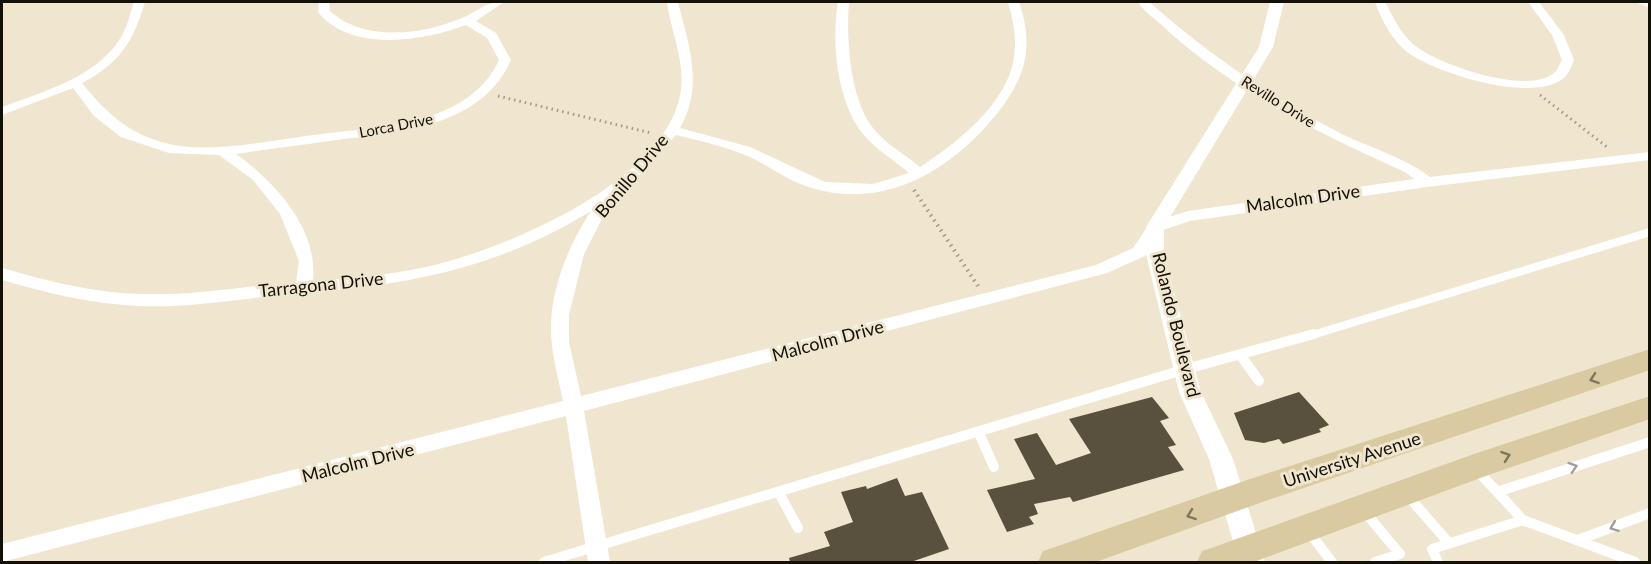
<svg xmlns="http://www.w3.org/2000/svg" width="1651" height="564" font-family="Lato,sans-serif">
<rect width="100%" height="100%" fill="#f0e6cf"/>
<path fill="#59513d" d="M1299,392L1329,425L1319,429L1321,432L1283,444L1279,439L1264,443L1245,440L1234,413Z
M1152,397L1169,418L1160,421L1176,445L1168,447L1184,470L1073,502L1070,497L1034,504L1038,514L1029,517L1034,524L1007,532L987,490L1035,479L1014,439L1037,433L1056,465L1091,453L1069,419Z
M897,478L905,496L922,492L949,549L911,562H790L789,558L830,546L824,532L853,522L841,492L866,486L867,489Z"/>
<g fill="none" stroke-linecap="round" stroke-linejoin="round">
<path stroke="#a19a88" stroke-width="3" stroke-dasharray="1.5 4" stroke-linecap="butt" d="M1540,95L1607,147
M498,96L651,133"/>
<path stroke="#a19a88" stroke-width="4" stroke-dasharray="1.5 4.5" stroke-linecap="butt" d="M914,190L978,286"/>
<path stroke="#fff" stroke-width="8" d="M1309,336L1650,232"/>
<path stroke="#fff" stroke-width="10" d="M1241,356L1259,381
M979,433L994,467
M1497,492L1650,442
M779,493L798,528
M1407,495L1449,543
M1364,511L1400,554L1375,562
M1523,520L1635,562
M1309,532L1332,562
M1578,540L1650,513
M544,562L1186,369L1314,334
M1438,562L1432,549L1523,520L1476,469"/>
<path fill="#fff" fill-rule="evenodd" d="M134,2H145C133,42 120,63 82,83C106,113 130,135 169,144C210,154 272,140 314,135C356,129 403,128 443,111C468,101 488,84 499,60L487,38L466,25C423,41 351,53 318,12L319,2H329L330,11C363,42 423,35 462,18C477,12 488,0 504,2L476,21L496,33L511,60C481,127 400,132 336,140C303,145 269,149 236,154C276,183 318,228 313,281C351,278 389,275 426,267C506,249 657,185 679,100C688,66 671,34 667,2H678C689,46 704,86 680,128L750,147L825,182L873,184L909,173C894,160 875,149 862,133C837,100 831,41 838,2H849C846,38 850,99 873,128C885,144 905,154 920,167C957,143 1008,103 1014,57C1017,38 1013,20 1008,2H1019C1035,48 1025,79 995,116C950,171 884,210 812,188C789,182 771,167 750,157C727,147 701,141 676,135L605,213L584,254L569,315V342L581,396L1096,265L1133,248L1150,223L1188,211L1414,179L1405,172C1320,134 1236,92 1167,30C1158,21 1144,12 1138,2H1149C1206,52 1269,96 1336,131C1367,147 1402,156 1430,177L1650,152V160L1427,187L1190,221L1160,231L1145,256L1107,273L584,411L610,562H588L566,416L2,562V544L563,401C558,377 551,353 551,328C551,288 569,244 591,211C486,275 395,286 275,296C230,300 185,308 139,306C92,304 47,293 2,280V268C48,281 93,293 141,294C193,296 245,286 296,282L299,261L280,214L253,180L219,155L169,153L121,137L94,116L73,88L2,115V107C42,92 98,77 121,37C128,26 130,13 134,2Z
M1375,2H1385C1393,16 1400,33 1413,44C1435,64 1530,97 1555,72C1558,70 1560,63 1562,60L1552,35L1528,2H1539L1564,35L1574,60C1572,65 1569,72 1566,76C1537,106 1435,73 1407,52C1392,40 1381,19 1375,2Z
M1635,2H1650V8Z"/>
<path fill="#fff" fill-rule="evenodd" d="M1270,2H1284L1273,47L1164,227V254L1201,392L1233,459L1265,562H1239L1209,459L1179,392L1146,254V227L1259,47Z"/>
<path fill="#dacaa2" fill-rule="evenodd" d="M1650,349V370L1254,505L1096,562H1038L1043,551L1055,547L1253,478Z
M1650,396V419L1483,477L1254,562H1197L1202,551L1214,547L1474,454Z"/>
</g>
<defs><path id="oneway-chevron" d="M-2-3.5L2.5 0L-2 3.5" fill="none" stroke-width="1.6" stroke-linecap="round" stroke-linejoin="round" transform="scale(1.5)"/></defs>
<g stroke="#80765d">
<use href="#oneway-chevron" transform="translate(1594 379) rotate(161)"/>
<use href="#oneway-chevron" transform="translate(1506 456) rotate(-19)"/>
<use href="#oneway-chevron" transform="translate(1191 515) rotate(160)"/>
</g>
<g stroke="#a19f9c">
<use href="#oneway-chevron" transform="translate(1573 467) rotate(-18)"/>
<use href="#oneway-chevron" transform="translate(1614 527) rotate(159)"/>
</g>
<g text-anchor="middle" stroke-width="6" stroke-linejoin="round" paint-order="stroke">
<g font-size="15" fill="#131008" stroke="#f0e6cf">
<text transform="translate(1278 102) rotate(32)" y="5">Revillo Drive</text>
<text transform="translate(396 126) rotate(-11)" y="5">Lorca Drive</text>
</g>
<g font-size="18" fill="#131008" stroke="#f0e6cf">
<text transform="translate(632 176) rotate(-50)" y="6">Bonillo Drive</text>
<text transform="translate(1303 199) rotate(-8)" y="6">Malcolm Drive</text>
<text transform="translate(321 285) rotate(-6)" y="6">Tarragona Drive</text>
<text transform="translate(1176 325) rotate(76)" y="6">Rolando Boulevard</text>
<text transform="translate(828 341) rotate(-15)" y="6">Malcolm Drive</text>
<text transform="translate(1352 460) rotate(-18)" y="6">University Avenue</text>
<text transform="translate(358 463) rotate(-14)" y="6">Malcolm Drive</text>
</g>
</g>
<rect width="1651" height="564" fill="none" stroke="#131008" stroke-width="6"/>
</svg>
